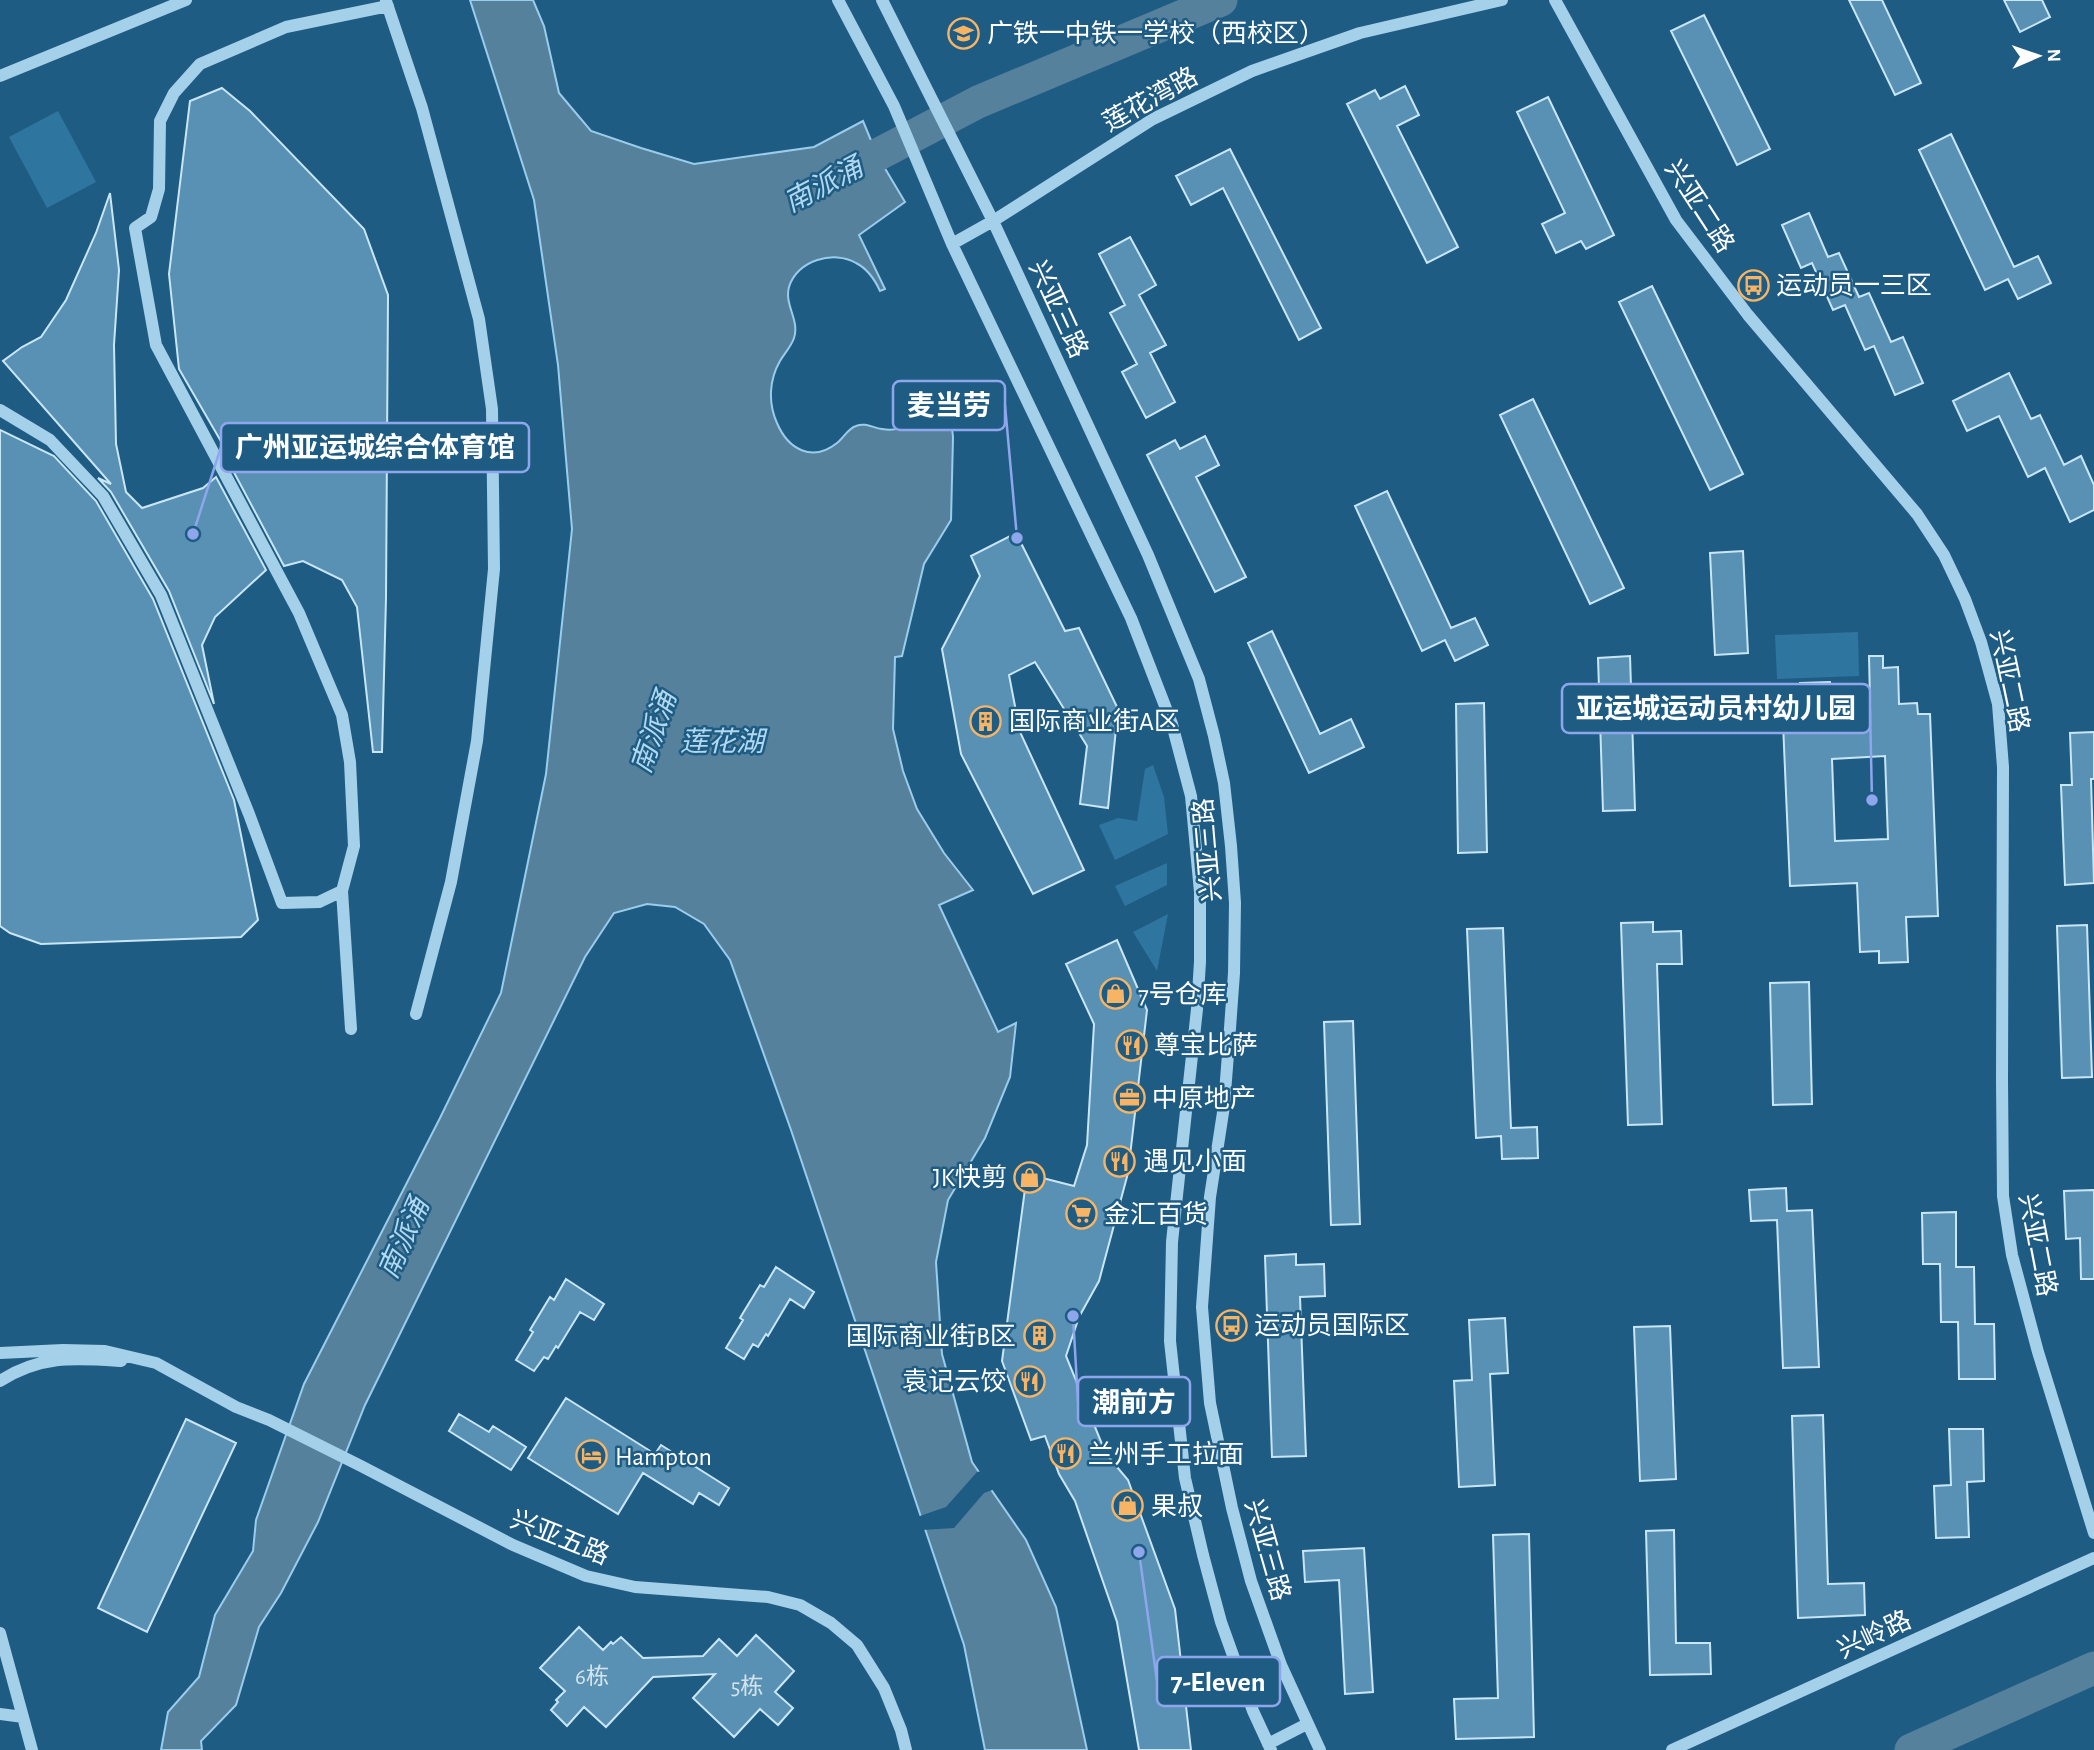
<svg xmlns="http://www.w3.org/2000/svg" width="2094" height="1750" font-family="'Alegreya Sans','Noto Sans SC',sans-serif">
<rect width="100%" height="100%" fill="#1f5c83"/>
<path fill="#2e759f" d="M58,111L96,182L47,208L9,137Z
M1858,632L1859,676L1777,679L1775,635Z
M1153,765L1164,797L1168,834L1115,860L1099,825L1118,818L1137,821L1145,769Z
M1167,863V885L1125,906L1115,886Z
M1168,914L1157,971L1133,932Z"/>
<path fill="#55819c" stroke="#99cdeb" stroke-width="2" d="M470,0H533L544,26L559,93L591,131L641,148L694,164L814,147L863,121L877,155L905,202L859,235L885,289L880,291C875,280 868,269 856,263C834,250 797,260 789,287C784,305 800,320 794,338C791,347 784,354 780,361C769,380 768,403 777,423C788,449 812,463 837,443C844,438 847,429 856,426C866,422 873,428 882,429C903,433 916,420 918,400L943,388L950,411L953,437L951,520L924,564L902,656L895,657L893,729L903,771L917,809L944,853L973,890L939,905L998,1032L1016,1023L1010,1077L985,1138L948,1200L936,1262L942,1354L972,1462L1026,1540L1056,1607L1087,1750H985L964,1645L791,1130L730,960L704,924L675,907L647,904L614,913L585,957L365,1405L318,1522L281,1593L259,1627L236,1705L201,1741L202,1750H161L168,1712L199,1677L215,1615L253,1551L256,1520L304,1384L440,1118L501,993L546,774L572,529L558,365L534,200Z"/>
<path fill="#1f5c83" d="M982,1471L995,1489L984,1493L954,1528L922,1530L917,1517L946,1507L977,1472Z"/>
<g fill="none" stroke-linecap="round" stroke-linejoin="round">
<path stroke="#55819c" stroke-width="33" d="M839,175L978,102L1221,0
M1911,1750L2094,1668"/>
</g>
<path fill="#5891b3" stroke="#c9e6f7" stroke-width="2" fill-rule="evenodd" d="M1849,0H1882L1921,83L1895,95Z
M2004,0H2042L2050,17L2020,32Z
M1704,15L1770,149L1737,165L1671,31Z
M1405,86L1419,115L1397,126L1458,247L1427,263L1347,104L1375,90L1380,99Z
M222,88L250,111L364,229L388,295L386,598L382,752H373L357,607L342,580L303,561L284,566L230,465L233,462L179,369L169,274L190,101Z
M1548,97L1614,235L1586,249L1581,241L1556,253L1542,224L1565,213L1517,112Z
M1951,134L2014,267L2038,256L2051,283L2018,299L2008,279L1985,290L1919,150Z
M1230,149L1321,328L1299,340L1223,188L1191,205L1176,176Z
M110,193L119,270L114,345L116,444L126,492L142,508L203,488L216,477L266,570L215,617L202,645L214,704L169,591L111,492L98,478L111,484L3,361L22,347L41,337L66,300L96,233Z
M1809,213L1828,257L1839,253L1859,297L1869,293L1891,342L1903,337L1923,383L1895,395L1874,346L1865,350L1845,305L1833,310L1812,263L1801,268L1782,225Z
M1130,237L1156,285L1139,295L1166,345L1150,353L1175,402L1146,418L1122,372L1137,364L1110,313L1125,305L1099,254Z
M1652,286L1743,474L1710,490L1619,302Z
M2009,373L2031,419L2040,415L2064,465L2081,456L2094,485V510L2070,522L2045,468L2028,477L1999,416L1967,431L1953,401Z
M1533,399L1624,588L1590,604L1500,415Z
M0,430L54,456L96,501L153,599L234,800L258,920L241,937L41,944L10,933L0,926Z
M1205,436L1219,465L1196,477L1246,577L1215,592L1147,455L1175,440L1180,449Z
M1387,491L1451,628L1475,618L1488,645L1455,661L1445,640L1422,651L1355,506Z
M1016,533L1065,631L1079,628L1118,709L1108,808L1080,804L1087,746L1035,662L1009,675L1020,732L1084,870L1033,894L961,754L942,649L980,576L971,556Z
M1743,551L1748,653L1715,655L1710,553Z
M1272,631L1320,734L1351,719L1364,747L1309,773L1248,643Z
M1630,656L1635,810L1603,811L1598,658Z
M1869,656H1883V668L1898,667L1899,704L1917,703L1918,714H1930L1938,916L1906,917L1908,962L1879,963V951L1860,952L1857,883L1790,886L1783,723L1802,722L1800,683L1830,682L1831,700L1870,699ZM1885,756L1888,839L1835,841L1832,759Z
M1484,703L1487,852L1458,853L1456,704Z
M2094,732V779H2091L2094,883L2065,885L2061,785H2072L2070,733Z
M1653,922V932L1681,931L1682,964H1657L1662,1124L1628,1125L1621,923Z
M2087,925L2092,1077L2062,1078L2057,926Z
M1503,928L1511,1128L1537,1127L1538,1158L1502,1159L1501,1136L1476,1138L1467,929Z
M1117,940L1147,1010L1128,1173L1099,1281L1079,1317L1066,1356L1106,1454L1128,1480L1175,1609L1191,1750H1139L1117,1622L1075,1501L1059,1474L1045,1436L1031,1440L1002,1361L1027,1174L1074,1186L1087,1145L1094,1024L1066,964Z
M1809,982L1812,1104L1773,1105L1770,983Z
M1353,1021L1360,1224L1331,1225L1324,1022Z
M1786,1188L1787,1211L1812,1210L1819,1367L1783,1368L1777,1220L1751,1221L1749,1190Z
M2094,1190V1279H2081L2080,1238L2066,1239L2064,1191Z
M1956,1212V1267H1974L1975,1324H1994L1995,1379H1959L1958,1322H1941L1940,1264H1923L1922,1213Z
M1296,1254V1265L1324,1264L1325,1296L1300,1297L1306,1456L1272,1457L1265,1256Z
M776,1267L814,1292L804,1308L790,1299L768,1336L766,1334L758,1347L753,1344L744,1359L726,1348L743,1320L740,1318L760,1285L764,1287Z
M566,1279L604,1304L594,1320L580,1312L558,1348L556,1346L548,1359L544,1357L534,1371L516,1360L533,1332L530,1330L550,1297L554,1300Z
M1505,1318L1508,1373L1490,1374L1495,1485L1459,1487L1454,1381L1472,1380L1469,1320Z
M1670,1326L1676,1479L1640,1481L1634,1327Z
M566,1398L655,1454L661,1445L729,1488L719,1505L699,1493L693,1504L643,1473L618,1514L528,1458Z
M459,1414L489,1432L493,1426L526,1447L511,1470L449,1431Z
M1823,1415L1828,1584L1864,1583L1865,1615L1798,1618L1792,1416Z
M186,1419L236,1443L147,1632L98,1608Z
M1949,1429H1983L1984,1481L1967,1482L1969,1537L1936,1538L1934,1486L1951,1485Z
M1674,1530L1676,1643H1710L1711,1674L1650,1675L1646,1531Z
M1529,1534L1534,1737L1456,1739L1454,1699L1498,1698L1493,1535Z
M1364,1548L1373,1692L1345,1694L1339,1580L1305,1582L1303,1551Z
M579,1627L603,1650L611,1642L613,1644L621,1637L643,1658L703,1656L719,1639L737,1656L756,1635L794,1671L775,1692L793,1708L778,1725L760,1709L734,1737L693,1698L715,1674L653,1677L606,1727L584,1707L567,1726L551,1710L558,1702L556,1700L565,1691L540,1668Z"/>
<g fill="none" stroke-linecap="round" stroke-linejoin="round">
<path stroke="#a5d0e9" stroke-width="12" d="M838,0L894,106L952,244L1131,618L1172,724L1191,796L1200,892V962L1197,1009L1172,1242L1170,1341L1185,1478L1203,1555L1221,1622L1253,1711L1271,1750
M882,0L993,221L1148,555L1199,679L1214,736L1224,783L1231,846L1235,903L1234,973L1230,1028L1224,1106L1210,1197L1202,1307L1210,1403L1232,1508L1251,1581L1281,1665L1320,1750
M1555,0L1676,220L1748,315L1917,514L1944,555L1965,599L1981,642L1998,704L2003,767L2002,1080L2003,1196L2012,1255L2038,1352L2094,1533
M386,1L422,108L479,319L492,409L494,569L477,741L451,882L416,1014
M0,76L186,0
M952,244L993,221L1153,119L1252,71L1360,33L1502,0
M0,410L50,440L103,496L161,595L249,814L282,903L319,902L342,891L354,846L350,762L342,715L299,613L156,345L135,228L151,217L159,189L160,121L174,93L200,64L286,27L388,6
M342,891L351,1029
M0,1353L63,1350L105,1351L156,1363L236,1407L269,1420L361,1466L513,1545L586,1576L635,1587L768,1597L800,1605L831,1623L857,1645L884,1688L901,1730L906,1750
M0,1381C41,1355 74,1358 121,1361
M0,1633L32,1750
M0,1714L23,1717
M1268,1744L1307,1724
M1672,1750L2094,1558"/>
</g>
<defs>
<symbol id="school-ring" viewBox="-11 -11 22 22"><circle r="9.5" fill="#1f5c83" stroke="#f8b465" stroke-width="1.5"/><path d="M0-5L7-2L0 1L-7-2ZM-4 1L0 2.5L4 1V4Q0 6-4 4Z" fill="#f8b465"/></symbol>
<symbol id="bus-ring" viewBox="-11 -11 22 22"><circle r="9.5" fill="#1f5c83" stroke="#f8b465" stroke-width="1.5"/><path d="M-5-6H5V4H4V6H2V4H-2V6H-4V4H-5ZM-3.5-4V0h7V-4ZM-3.5 1.2v1.5H-2V1.2ZM2 1.2v1.5H3.5V1.2Z" fill="#f8b465"/></symbol>
<symbol id="building-ring" viewBox="-11 -11 22 22"><circle r="9.5" fill="#1f5c83" stroke="#f8b465" stroke-width="1.5"/><path d="M-4-6H4V6H1V3H-1V6H-4ZM-2.5-4.3h1.7v1.8h-1.7ZM.8-4.3h1.7v1.8H.8ZM-2.5-1h1.7V.8h-1.7ZM.8-1h1.7V.8H.8Z" fill="#f8b465"/></symbol>
<symbol id="shop-ring" viewBox="-11 -11 22 22"><circle r="9.5" fill="#1f5c83" stroke="#f8b465" stroke-width="1.5"/><path d="M-5-2.5h2.3a2.7 3.5 0 0 1 5.4 0H5L5.5 6h-11ZM-1.5-2.5h3a1.5 2.3 0 0 0-3 0Z" fill="#f8b465"/></symbol>
<symbol id="restaurant-ring" viewBox="-11 -11 22 22"><circle r="9.5" fill="#1f5c83" stroke="#f8b465" stroke-width="1.5"/><path d="M-5-6h1v4h1v-4h1v4h1v-4h1v5L-1.5 .5V6h-2V.5L-5-1ZM5-6V6H3V1.5H1.5Q1.5-4 5-6Z" fill="#f8b465"/></symbol>
<symbol id="office-ring" viewBox="-11 -11 22 22"><circle r="9.5" fill="#1f5c83" stroke="#f8b465" stroke-width="1.5"/><path d="M-6-3h4V-5.5h4V-3h4V5H-6ZM-1-4.5V-3h2v-1.5ZM-6 0V1H6V0Z" fill="#f8b465"/></symbol>
<symbol id="supermarket-ring" viewBox="-11 -11 22 22"><circle r="9.5" fill="#1f5c83" stroke="#f8b465" stroke-width="1.5"/><path d="M-6-5.5h2.5l.6 2H6L4.5 2H-2.5L-4.4-4H-6ZM-1.5 3.2a1.3 1.3 0 1 0 .1 0ZM3 3.2a1.3 1.3 0 1 0 .1 0Z" fill="#f8b465"/></symbol>
<symbol id="hotel-ring" viewBox="-11 -11 22 22"><circle r="9.5" fill="#1f5c83" stroke="#f8b465" stroke-width="1.5"/><path d="M-6-4.5h1.5V1H6V5H4.5V3h-9V5H-6ZM-4 0a1.8 1.8 0 1 1 3.6 0ZM.5 0V-2.5h3Q6-2.5 6 0Z" fill="#f8b465"/></symbol>
</defs>
<g fill-rule="evenodd">
<use href="#school-ring" x="946" y="16" width="35" height="35"/>
<use href="#bus-ring" x="1736" y="268" width="35" height="35"/>
<use href="#building-ring" x="968" y="704" width="35" height="35"/>
<use href="#shop-ring" x="1098" y="976" width="35" height="35"/>
<use href="#restaurant-ring" x="1114" y="1028" width="35" height="35"/>
<use href="#office-ring" x="1112" y="1080" width="35" height="35"/>
<use href="#restaurant-ring" x="1102" y="1144" width="35" height="35"/>
<use href="#shop-ring" x="1012" y="1160" width="35" height="35"/>
<use href="#supermarket-ring" x="1064" y="1196" width="35" height="35"/>
<use href="#bus-ring" x="1214" y="1308" width="35" height="35"/>
<use href="#building-ring" x="1022" y="1318" width="35" height="35"/>
<use href="#restaurant-ring" x="1012" y="1364" width="35" height="35"/>
<use href="#restaurant-ring" x="1048" y="1436" width="35" height="35"/>
<use href="#hotel-ring" x="574" y="1438" width="35" height="35"/>
<use href="#shop-ring" x="1110" y="1488" width="35" height="35"/>
</g>
<g text-anchor="middle" stroke-width="5" stroke-linejoin="round" paint-order="stroke">
<g font-size="23" fill="#d5e4ec">
<text x="592" y="1684">6栋</text>
<text x="747" y="1694">5栋</text>
</g>
<g font-size="26" fill="#fff" stroke="#1f5c83" text-anchor="start">
<text x="987" y="42">广铁一中铁一学校（西校区）</text>
<text x="1776" y="294">运动员一三区</text>
<text x="1009" y="730">国际商业街A区</text>
<text x="1138" y="1003">7号仓库</text>
<text x="1154" y="1054">尊宝比萨</text>
<text x="1152" y="1107">中原地产</text>
<text x="1143" y="1170">遇见小面</text>
<text x="1007" y="1186" text-anchor="end">JK快剪</text>
<text x="1104" y="1223">金汇百货</text>
<text x="1254" y="1334">运动员国际区</text>
<text x="1016" y="1345" text-anchor="end">国际商业街B区</text>
<text x="1006" y="1390" text-anchor="end">袁记云饺</text>
<text x="1088" y="1463">兰州手工拉面</text>
<text x="615" y="1465">Hampton</text>
<text x="1151" y="1515">果叔</text>
</g>
<g font-size="26" fill="#fff" stroke="#1f5c83">
<text transform="translate(1150 99) rotate(-29)" y="9">莲花湾路</text>
<text transform="translate(1700 206) rotate(57)" y="9">兴亚二路</text>
<text transform="translate(1059 309) rotate(65)" y="9">兴亚三路</text>
<text transform="translate(2010 681) rotate(78)" y="9">兴亚二路</text>
<text transform="translate(1207 850) rotate(-95)" y="9">兴亚三路</text>
<text transform="translate(2038 1245) rotate(79)" y="9">兴亚二路</text>
<text transform="translate(560 1537) rotate(22)" y="9">兴亚五路</text>
<text transform="translate(1268 1550) rotate(74)" y="9">兴亚三路</text>
<text transform="translate(1874 1634) rotate(-25)" y="9">兴岭路</text>
</g>
<g font-size="28" font-style="italic" fill="#b0d9f1" stroke="#1f5c83">
<text transform="translate(823 184) rotate(-28)" y="10">南派涌</text>
<text transform="translate(653 732) rotate(-71)" y="10">南派涌</text>
<text x="722" y="751">莲花湖</text>
<text transform="translate(403 1238) rotate(-66)" y="10">南派涌</text>
</g>
</g>
<path fill="none" stroke="#8ea6ec" stroke-width="2.5" d="M1017 538L1005 405M193 534L221 447M1872 800L1870 709M1073 1316L1078 1402M1139 1552L1157 1681"/>
<g fill="#8ea6ec" stroke="#1f5c83" stroke-width="2.5">
<circle cx="1017" cy="538" r="7"/>
<circle cx="193" cy="534" r="7"/>
<circle cx="1872" cy="800" r="7"/>
<circle cx="1073" cy="1316" r="7"/>
<circle cx="1139" cy="1552" r="7"/>
</g>
<g fill="#1f5c83" stroke="#8ea6ec" stroke-width="2.5">
<rect x="893" y="381" width="112" height="49" rx="7"/>
<rect x="221" y="423" width="308" height="49" rx="7"/>
<rect x="1562" y="684" width="308" height="49" rx="7"/>
<rect x="1078" y="1377" width="112" height="49" rx="7"/>
<rect x="1157" y="1657" width="123" height="49" rx="7"/>
</g>
<g font-size="28" text-anchor="middle" font-weight="bold" fill="#fff">
<text x="949" y="415">麦当劳</text>
<text x="375" y="457">广州亚运城综合体育馆</text>
<text x="1716" y="718">亚运城运动员村幼儿园</text>
<text x="1134" y="1412">潮前方</text>
<text x="1218" y="1691">7-Eleven</text>
</g>
<g transform="translate(2038 56) rotate(88)" stroke="#1f5c83" stroke-width="5" paint-order="stroke">
<path d="M0-5L12 26L0 18L-12 26Z" fill="#ffffff"/>
<text y="-10" font-size="19" font-weight="bold" text-anchor="middle" fill="#ffffff">N</text>
</g>
</svg>
